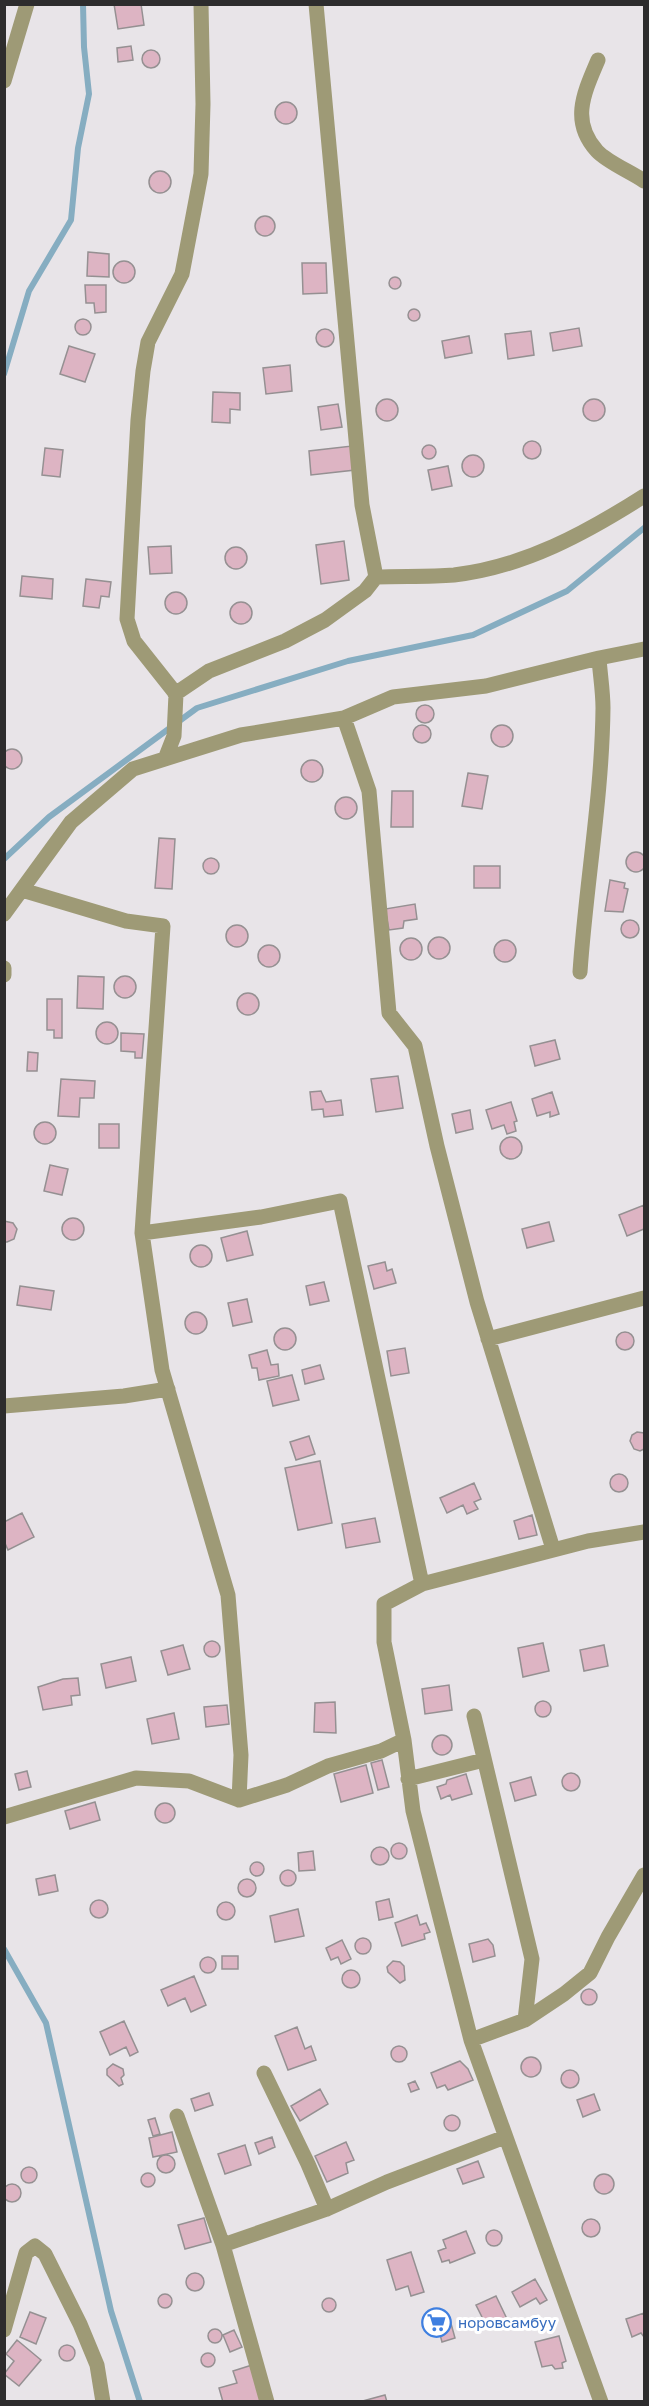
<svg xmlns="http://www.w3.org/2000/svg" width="649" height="2406" font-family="'Golos Text',sans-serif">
<rect width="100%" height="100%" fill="#e8e4e8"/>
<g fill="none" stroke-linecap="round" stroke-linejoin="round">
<path stroke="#86adc1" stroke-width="6" d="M4,374L29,291L71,220L78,148L89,94L84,47L83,4
M4,859L49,817L197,708L348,661L473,635L567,591L644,528
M4,1949L46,2023L111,2311L140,2402"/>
</g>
<path fill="#ddb4c3" stroke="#959092" stroke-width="1.5" d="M114,4H141L144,25L118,29Z
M131,46L133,60L118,62L117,48Z
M142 59a9 9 0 1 1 18 0a9 9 0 1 1-18 0Z
M275 113a11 11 0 1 1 22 0a11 11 0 1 1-22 0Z
M149 182a11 11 0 1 1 22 0a11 11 0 1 1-22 0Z
M255 226a10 10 0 1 1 20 0a10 10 0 1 1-20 0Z
M88,252L109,254V277L87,276Z
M113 272a11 11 0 1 1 22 0a11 11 0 1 1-22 0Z
M302,263H326L327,293L303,294Z
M389 283a6 6 0 1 1 12 0a6 6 0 1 1-12 0Z
M85,285H106V312L95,313L94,303H86Z
M408 315a6 6 0 1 1 12 0a6 6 0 1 1-12 0Z
M75 327a8 8 0 1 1 16 0a8 8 0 1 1-16 0Z
M579,328L582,346L553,351L550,333Z
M316 338a9 9 0 1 1 18 0a9 9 0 1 1-18 0Z
M531,331L534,355L508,359L505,334Z
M469,336L472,353L445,358L442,341Z
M69,346L95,354L85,382L60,374Z
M290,365L292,391L266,394L263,368Z
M213,392L240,393V410L230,409V423L212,422Z
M376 410a11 11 0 1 1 22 0a11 11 0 1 1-22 0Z
M583 410a11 11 0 1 1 22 0a11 11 0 1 1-22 0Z
M338,404L342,427L321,430L318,407Z
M523 450a9 9 0 1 1 18 0a9 9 0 1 1-18 0Z
M422 452a7 7 0 1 1 14 0a7 7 0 1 1-14 0Z
M352,446L355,470L311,475L309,451Z
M45,448L63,450L60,477L42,475Z
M462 466a11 11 0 1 1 22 0a11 11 0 1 1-22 0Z
M448,466L452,486L432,490L428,470Z
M344,541L349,580L321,584L316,545Z
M171,546L172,573L150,574L148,547Z
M225 558a11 11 0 1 1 22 0a11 11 0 1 1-22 0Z
M22,576L53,579L52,599L20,596Z
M86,579L111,582L109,597L101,596L99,608L83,606Z
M165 603a11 11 0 1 1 22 0a11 11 0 1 1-22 0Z
M230 613a11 11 0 1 1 22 0a11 11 0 1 1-22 0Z
M416 714a9 9 0 1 1 18 0a9 9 0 1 1-18 0Z
M413 734a9 9 0 1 1 18 0a9 9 0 1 1-18 0Z
M491 736a11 11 0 1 1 22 0a11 11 0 1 1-22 0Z
M2 759a10 10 0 1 1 20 0a10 10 0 1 1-20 0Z
M301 771a11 11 0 1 1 22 0a11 11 0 1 1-22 0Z
M468,773L488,776L482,809L462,806Z
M392,791H413V827H391Z
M335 808a11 11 0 1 1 22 0a11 11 0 1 1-22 0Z
M159,838L175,839L172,889L155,888Z
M626 862a10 10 0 1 1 20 0a10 10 0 1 1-20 0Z
M203 866a8 8 0 1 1 16 0a8 8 0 1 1-16 0Z
M474,866H500V888H474Z
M610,880L625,883L624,888L628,889L623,912L605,911Z
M415,904L417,919L404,921L403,928L389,930L385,909Z
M621 929a9 9 0 1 1 18 0a9 9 0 1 1-18 0Z
M226 936a11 11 0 1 1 22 0a11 11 0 1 1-22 0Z
M428 948a11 11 0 1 1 22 0a11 11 0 1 1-22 0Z
M400 949a11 11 0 1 1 22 0a11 11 0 1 1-22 0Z
M494 951a11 11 0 1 1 22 0a11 11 0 1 1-22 0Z
M258 956a11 11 0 1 1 22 0a11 11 0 1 1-22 0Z
M78,976L104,977L103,1009L77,1008Z
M114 987a11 11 0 1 1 22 0a11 11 0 1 1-22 0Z
M237 1004a11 11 0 1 1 22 0a11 11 0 1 1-22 0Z
M47,999H62V1038H54V1030H47Z
M96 1033a11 11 0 1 1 22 0a11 11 0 1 1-22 0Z
M121,1033L144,1034L142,1058H135V1052L121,1051Z
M555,1040L560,1059L535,1066L530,1046Z
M28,1052L38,1053L37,1071H27Z
M398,1076L403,1108L376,1112L371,1079Z
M61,1079L95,1081L94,1098H80L79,1117L58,1116Z
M321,1091L326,1102L341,1100L343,1115L324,1117L323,1109L312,1110L310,1092Z
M552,1092L559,1114L550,1117V1112L537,1116L532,1099Z
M511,1102L517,1121L514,1122L516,1131L507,1134L504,1125L492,1129L486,1110Z
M470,1110L473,1129L456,1133L452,1114Z
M34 1133a11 11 0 1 1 22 0a11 11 0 1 1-22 0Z
M99,1124H119V1148H99Z
M500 1148a11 11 0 1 1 22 0a11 11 0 1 1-22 0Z
M50,1165L68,1169L62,1195L44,1191Z
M644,1205V1229L627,1236L619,1215Z
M62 1229a11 11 0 1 1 22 0a11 11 0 1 1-22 0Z
M4,1221L13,1223L17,1229L14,1239L7,1242H4Z
M549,1222L554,1241L527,1248L522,1229Z
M247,1231L253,1255L227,1261L221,1238Z
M190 1256a11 11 0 1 1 22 0a11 11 0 1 1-22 0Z
M385,1262L387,1271L392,1269L396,1283L374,1289L368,1266Z
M324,1282L329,1301L310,1305L306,1286Z
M20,1286L54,1291L51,1310L17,1305Z
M247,1299L252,1322L233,1326L228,1303Z
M185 1323a11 11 0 1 1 22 0a11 11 0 1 1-22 0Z
M274 1339a11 11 0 1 1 22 0a11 11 0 1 1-22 0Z
M616 1341a9 9 0 1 1 18 0a9 9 0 1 1-18 0Z
M405,1348L409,1373L391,1376L387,1351Z
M267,1350L271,1365L278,1364L279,1376L259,1380L257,1368H252L249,1355Z
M320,1365L324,1379L305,1384L302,1370Z
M292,1375L299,1400L273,1406L267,1381Z
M637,1432L644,1433V1449L640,1451L634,1449L630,1441L632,1435Z
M309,1436L315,1454L296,1460L290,1442Z
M320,1461L332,1523L298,1530L285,1468Z
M610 1483a9 9 0 1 1 18 0a9 9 0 1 1-18 0Z
M474,1483L481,1499L474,1502L478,1509L467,1514L463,1505L447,1513L440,1498Z
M22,1513L34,1537L8,1550L4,1541V1522Z
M532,1515L537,1535L519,1539L514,1521Z
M375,1518L380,1542L346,1548L342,1524Z
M204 1649a8 8 0 1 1 16 0a8 8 0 1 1-16 0Z
M543,1643L549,1671L523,1677L518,1648Z
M183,1645L190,1669L168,1675L161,1651Z
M604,1645L608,1666L584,1671L580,1650Z
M131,1657L136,1681L106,1688L101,1664Z
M78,1678L80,1695L71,1696L72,1705L43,1710L38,1687L63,1679Z
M449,1685L452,1710L425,1714L422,1689Z
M535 1709a8 8 0 1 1 16 0a8 8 0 1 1-16 0Z
M335,1702L336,1733L314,1732L315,1703Z
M227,1705L229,1724L206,1727L204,1707Z
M174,1713L179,1739L152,1744L147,1719Z
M432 1745a10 10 0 1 1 20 0a10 10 0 1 1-20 0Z
M382,1760L389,1787L378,1790L371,1763Z
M366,1765L373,1793L341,1802L334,1774Z
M27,1771L31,1787L19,1790L15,1774Z
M562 1782a9 9 0 1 1 18 0a9 9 0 1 1-18 0Z
M466,1774L472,1794L452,1800L450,1795L441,1799L437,1787L446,1784L447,1780Z
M531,1777L536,1795L515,1801L510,1783Z
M95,1802L100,1820L70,1829L65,1811Z
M155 1813a10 10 0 1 1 20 0a10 10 0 1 1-20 0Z
M391 1851a8 8 0 1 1 16 0a8 8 0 1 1-16 0Z
M371 1856a9 9 0 1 1 18 0a9 9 0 1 1-18 0Z
M313,1851L315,1870L299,1871L298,1853Z
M250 1869a7 7 0 1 1 14 0a7 7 0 1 1-14 0Z
M280 1878a8 8 0 1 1 16 0a8 8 0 1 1-16 0Z
M55,1875L58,1891L39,1895L36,1879Z
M238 1888a9 9 0 1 1 18 0a9 9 0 1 1-18 0Z
M389,1899L393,1917L379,1920L376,1902Z
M90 1909a9 9 0 1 1 18 0a9 9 0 1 1-18 0Z
M217 1911a9 9 0 1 1 18 0a9 9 0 1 1-18 0Z
M298,1909L304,1936L275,1942L270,1916Z
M417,1915L420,1925L426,1923L430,1932L424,1934L425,1939L402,1946L395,1923Z
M355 1946a8 8 0 1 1 16 0a8 8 0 1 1-16 0Z
M488,1939L493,1945L495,1956L473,1962L469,1944Z
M342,1940L351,1959L341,1964L338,1957L331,1960L326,1948Z
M222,1956H238V1969H222Z
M200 1965a8 8 0 1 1 16 0a8 8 0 1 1-16 0Z
M393,1961L400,1962L404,1966L405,1980L400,1983L388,1972L387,1967Z
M342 1979a9 9 0 1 1 18 0a9 9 0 1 1-18 0Z
M194,1976L206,2005L191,2012L185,1998L168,2006L161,1990Z
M581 1997a8 8 0 1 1 16 0a8 8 0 1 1-16 0Z
M124,2021L138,2052L130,2056L126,2047L110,2055L100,2032Z
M297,2027L305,2049L311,2046L316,2060L288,2070L275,2036Z
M391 2054a8 8 0 1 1 16 0a8 8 0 1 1-16 0Z
M521 2067a10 10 0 1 1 20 0a10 10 0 1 1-20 0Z
M460,2061L468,2069L473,2080L448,2090L445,2085L437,2088L431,2073Z
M113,2064L123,2069L124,2075L121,2078L123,2084L119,2086L107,2075V2069Z
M561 2079a9 9 0 1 1 18 0a9 9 0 1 1-18 0Z
M415,2081L419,2089L411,2092L408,2084Z
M320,2089L328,2104L300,2121L291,2106Z
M209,2093L213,2105L195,2111L191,2099Z
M594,2094L600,2110L583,2117L577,2100Z
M444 2123a8 8 0 1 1 16 0a8 8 0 1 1-16 0Z
M155,2118L160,2134L153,2136L148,2120Z
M172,2132L177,2152L153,2157L149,2138Z
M272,2137L275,2147L259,2154L255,2143Z
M346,2142L354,2160L346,2163L348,2173L327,2182L315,2156Z
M245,2145L251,2165L225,2174L218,2154Z
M157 2164a9 9 0 1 1 18 0a9 9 0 1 1-18 0Z
M478,2161L484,2177L463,2184L457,2169Z
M21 2175a8 8 0 1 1 16 0a8 8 0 1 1-16 0Z
M141 2180a7 7 0 1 1 14 0a7 7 0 1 1-14 0Z
M594 2184a10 10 0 1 1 20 0a10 10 0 1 1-20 0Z
M3 2193a9 9 0 1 1 18 0a9 9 0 1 1-18 0Z
M204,2218L211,2242L185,2249L178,2225Z
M582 2228a9 9 0 1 1 18 0a9 9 0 1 1-18 0Z
M486 2238a8 8 0 1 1 16 0a8 8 0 1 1-16 0Z
M466,2231L475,2253L450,2263L449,2260L442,2262L438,2251L446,2248L443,2240Z
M411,2252L424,2292L411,2296L408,2286L396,2290L387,2260Z
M186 2282a9 9 0 1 1 18 0a9 9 0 1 1-18 0Z
M535,2279L547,2300L540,2304L536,2298L520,2307L512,2292Z
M158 2301a7 7 0 1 1 14 0a7 7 0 1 1-14 0Z
M496,2296L507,2319L498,2324L494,2319L485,2323L476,2305Z
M322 2305a7 7 0 1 1 14 0a7 7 0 1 1-14 0Z
M30,2312L46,2318L36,2344L20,2337Z
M644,2313V2337L641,2333L632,2337L626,2319Z
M450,2320L455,2338L442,2342L437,2323Z
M208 2336a7 7 0 1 1 14 0a7 7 0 1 1-14 0Z
M234,2330L242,2347L230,2352L223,2335Z
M559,2336L566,2361L562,2363L563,2368L555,2369L552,2365L542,2367L535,2342Z
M17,2340L41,2360L19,2386L4,2374L14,2361L6,2354Z
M59 2353a8 8 0 1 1 16 0a8 8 0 1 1-16 0Z
M201 2360a7 7 0 1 1 14 0a7 7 0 1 1-14 0Z
M252,2365L262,2402H223L219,2388L237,2383L233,2371Z
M385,2395L387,2402H359Z"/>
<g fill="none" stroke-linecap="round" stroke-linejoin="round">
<path stroke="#9e9a76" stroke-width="15" d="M598,60C584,93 570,121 597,151C607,162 631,172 644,181
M4,81L27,4
M376,577C402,576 429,577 454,575C524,567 586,533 644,496
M175,694L209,671L285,641L325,620L365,591L376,577L362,505L316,4
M344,718L369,791L389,1013L415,1046L437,1146L477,1302L553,1549
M165,759L174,736L176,694L134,641L127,619L138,420L143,371L148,342L182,274L201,174L203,104L201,4
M4,914L71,822L133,769L241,735L344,718L393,697L486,686L599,658L644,649
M4,968V975
M580,972C586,884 602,797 603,708C603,691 600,674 599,658
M142,1233L261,1217L340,1201L422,1584
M488,1339L644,1298
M4,1406L124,1396L168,1389
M408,1779L484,1760
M239,1800L287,1785L328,1766L381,1751L404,1740
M4,1817L136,1778L189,1781L239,1800L241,1755L228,1595L162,1370L142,1233L163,926L126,921L22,890
M525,2020L564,1994L590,1973L608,1937L644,1875
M471,2040L525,2020L532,1959L474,1716
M264,2073L308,2164L327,2209
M177,2116L223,2245L267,2402
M223,2245L327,2209L387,2182L505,2137
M4,2330L26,2253L35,2246L45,2254L80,2324L97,2365L103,2402
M601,2402L471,2040L413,1811L404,1740L384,1642V1604L422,1584L588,1541L644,1532"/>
</g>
<defs>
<symbol id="supermarket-ring" viewBox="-11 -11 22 22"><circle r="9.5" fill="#fff" stroke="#3f7fe0" stroke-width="1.5"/><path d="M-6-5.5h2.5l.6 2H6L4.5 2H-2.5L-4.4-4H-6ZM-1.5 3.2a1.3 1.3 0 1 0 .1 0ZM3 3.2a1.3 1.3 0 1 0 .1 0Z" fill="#3f7fe0"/></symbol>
</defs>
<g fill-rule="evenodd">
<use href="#supermarket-ring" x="420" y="2306" width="33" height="33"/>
</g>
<g text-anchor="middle" stroke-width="6" stroke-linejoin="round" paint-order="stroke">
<g font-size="15" fill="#366cbe" stroke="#fff" text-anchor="start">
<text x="458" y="2328">норовсамбуу</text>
</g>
</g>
<rect width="649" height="2406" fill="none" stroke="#2d2c2d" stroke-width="12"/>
</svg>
